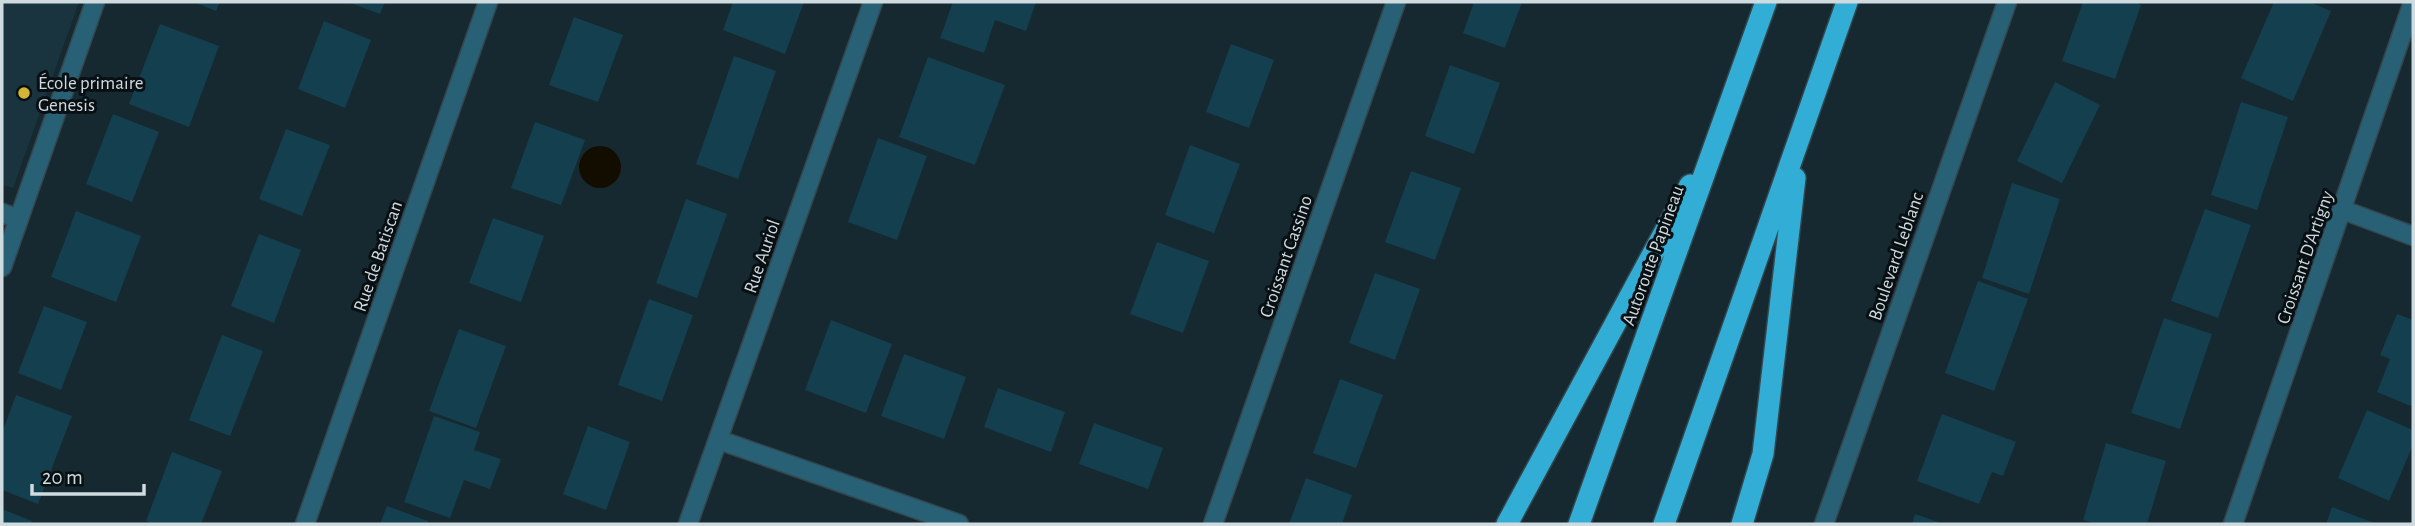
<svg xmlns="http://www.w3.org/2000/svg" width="2415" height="526" font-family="'Alegreya Sans',sans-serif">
<rect width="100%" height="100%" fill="#162930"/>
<path fill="#1a343f" d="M2,2H79L13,188L2,185Z"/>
<path fill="#130d00" d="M579 167a21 21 0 1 1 42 0a21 21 0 1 1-42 0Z"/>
<path fill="#143f4e" d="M194,2H220L216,11Z
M348,2H385L380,14Z
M733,2H804L785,54L723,30Z
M953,2H1036L1026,31L995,20L984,53L940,38Z
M1474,2H1522L1505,48L1463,33Z
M2083,2H2134L2141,5L2115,79L2062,61Z
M2274,2H2309L2331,11L2293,101L2241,78Z
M574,17L623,35L598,102L549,85Z
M324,21L371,40L345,108L298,89Z
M160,24L219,46L189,127L129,104Z
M1231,44L1274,60L1249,128L1206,112Z
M734,56L776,71L738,179L696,164Z
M928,57L1005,85L975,165L899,137Z
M1450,65L1500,83L1474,154L1425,136Z
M2055,82L2100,105L2062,183L2017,161Z
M2241,102L2288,117L2257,210L2211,195Z
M113,114L159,132L132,202L86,184Z
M535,122L585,140L561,205L511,188Z
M286,129L330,145L302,216L259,199Z
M878,138L927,156L897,240L848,222Z
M1190,145L1240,164L1214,233L1165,215Z
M1411,171L1461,188L1435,260L1385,242Z
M2012,183L2060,199L2029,294L1982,278Z
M686,199L727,214L697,298L656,283Z
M2205,209L2251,225L2218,318L2171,301Z
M76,211L141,236L116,302L51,277Z
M493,218L544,236L521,302L469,283Z
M259,234L301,250L274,323L231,306Z
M1157,242L1209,261L1183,333L1130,314Z
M1375,273L1420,289L1395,360L1349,343Z
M1978,281L2028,299L1994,391L1945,373Z
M649,299L693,315L662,401L618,385Z
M44,306L87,322L61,390L18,373Z
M2397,314L2413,320V407L2377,392L2390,359L2380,355Z
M2164,318L2212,334L2180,429L2131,413Z
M831,320L892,344L866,413L805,390Z
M459,329L506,346L476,428L429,411Z
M222,335L263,351L230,436L189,420Z
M904,354L966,377L944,439L881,416Z
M1340,379L1383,395L1356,468L1313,453Z
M998,388L1065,412L1051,452L984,427Z
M16,395L72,416L38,504L2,490V433Z
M2367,410L2413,430V445L2389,501L2338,478Z
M1942,414L2016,442L2003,476L1992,472L1979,504L1917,481Z
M434,416L480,432L474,450L501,459L490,489L464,480L450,518L404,502Z
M1094,423L1163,448L1148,489L1079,464Z
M588,426L630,442L606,510L563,494Z
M2106,443L2166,461L2147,524H2098L2083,520Z
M172,452L222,471L201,524H154L146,521Z
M1306,478L1352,495L1342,524H1289Z
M387,506L428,521L427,524H380Z
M2332,507L2377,524H2326Z
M2,509L32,521L31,524H2Z
M1915,514L1944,524H1912Z"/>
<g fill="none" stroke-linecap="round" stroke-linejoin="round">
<defs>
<path id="minor" d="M2343,210L2413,236
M2,213L19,219
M2,267L95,2
M719,440L959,524
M305,524L488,2
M688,524L873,2
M1213,524L1396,2
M1824,524L2007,2
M2233,524L2413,2"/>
<path id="motorway" d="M1507,524L1690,185
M1579,524L1766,2
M1664,524L1847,2
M1742,524L1763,454L1795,178"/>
</defs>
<use href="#minor" stroke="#34454c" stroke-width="21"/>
<use href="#motorway" stroke="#34454c" stroke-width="24"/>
<use href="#minor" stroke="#286075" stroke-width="18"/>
<use href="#motorway" stroke="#32add6" stroke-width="21"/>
</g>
<circle fill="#d6b534" stroke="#081014" stroke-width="2.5" cx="24" cy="93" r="7"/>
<g text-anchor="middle" stroke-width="6" stroke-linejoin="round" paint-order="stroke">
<g font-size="19" fill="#d0dbe0" stroke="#081014" text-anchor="start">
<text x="38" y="89">École primaire<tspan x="38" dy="22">Genesis</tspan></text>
</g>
<g font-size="19" fill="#d0dbe0" stroke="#081014">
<text transform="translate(1652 255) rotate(-70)" y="7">Autoroute Papineau</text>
<text transform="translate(377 256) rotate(-71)" y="7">Rue de Batiscan</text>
<text transform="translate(761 256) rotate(-71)" y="7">Rue Auriol</text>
<text transform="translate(1285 256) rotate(-71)" y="7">Croissant Cassino</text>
<text transform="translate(1895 256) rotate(-71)" y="7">Boulevard Leblanc</text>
<text transform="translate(2304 257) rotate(-71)" y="7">Croissant D'Artigny</text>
</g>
</g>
<rect width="2415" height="526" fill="none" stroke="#d0dbe0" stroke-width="7"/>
<path d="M32 484v10h112v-10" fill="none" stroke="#d0dbe0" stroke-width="3.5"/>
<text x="42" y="484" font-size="21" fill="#d0dbe0" stroke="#081014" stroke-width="5" paint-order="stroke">20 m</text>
</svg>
